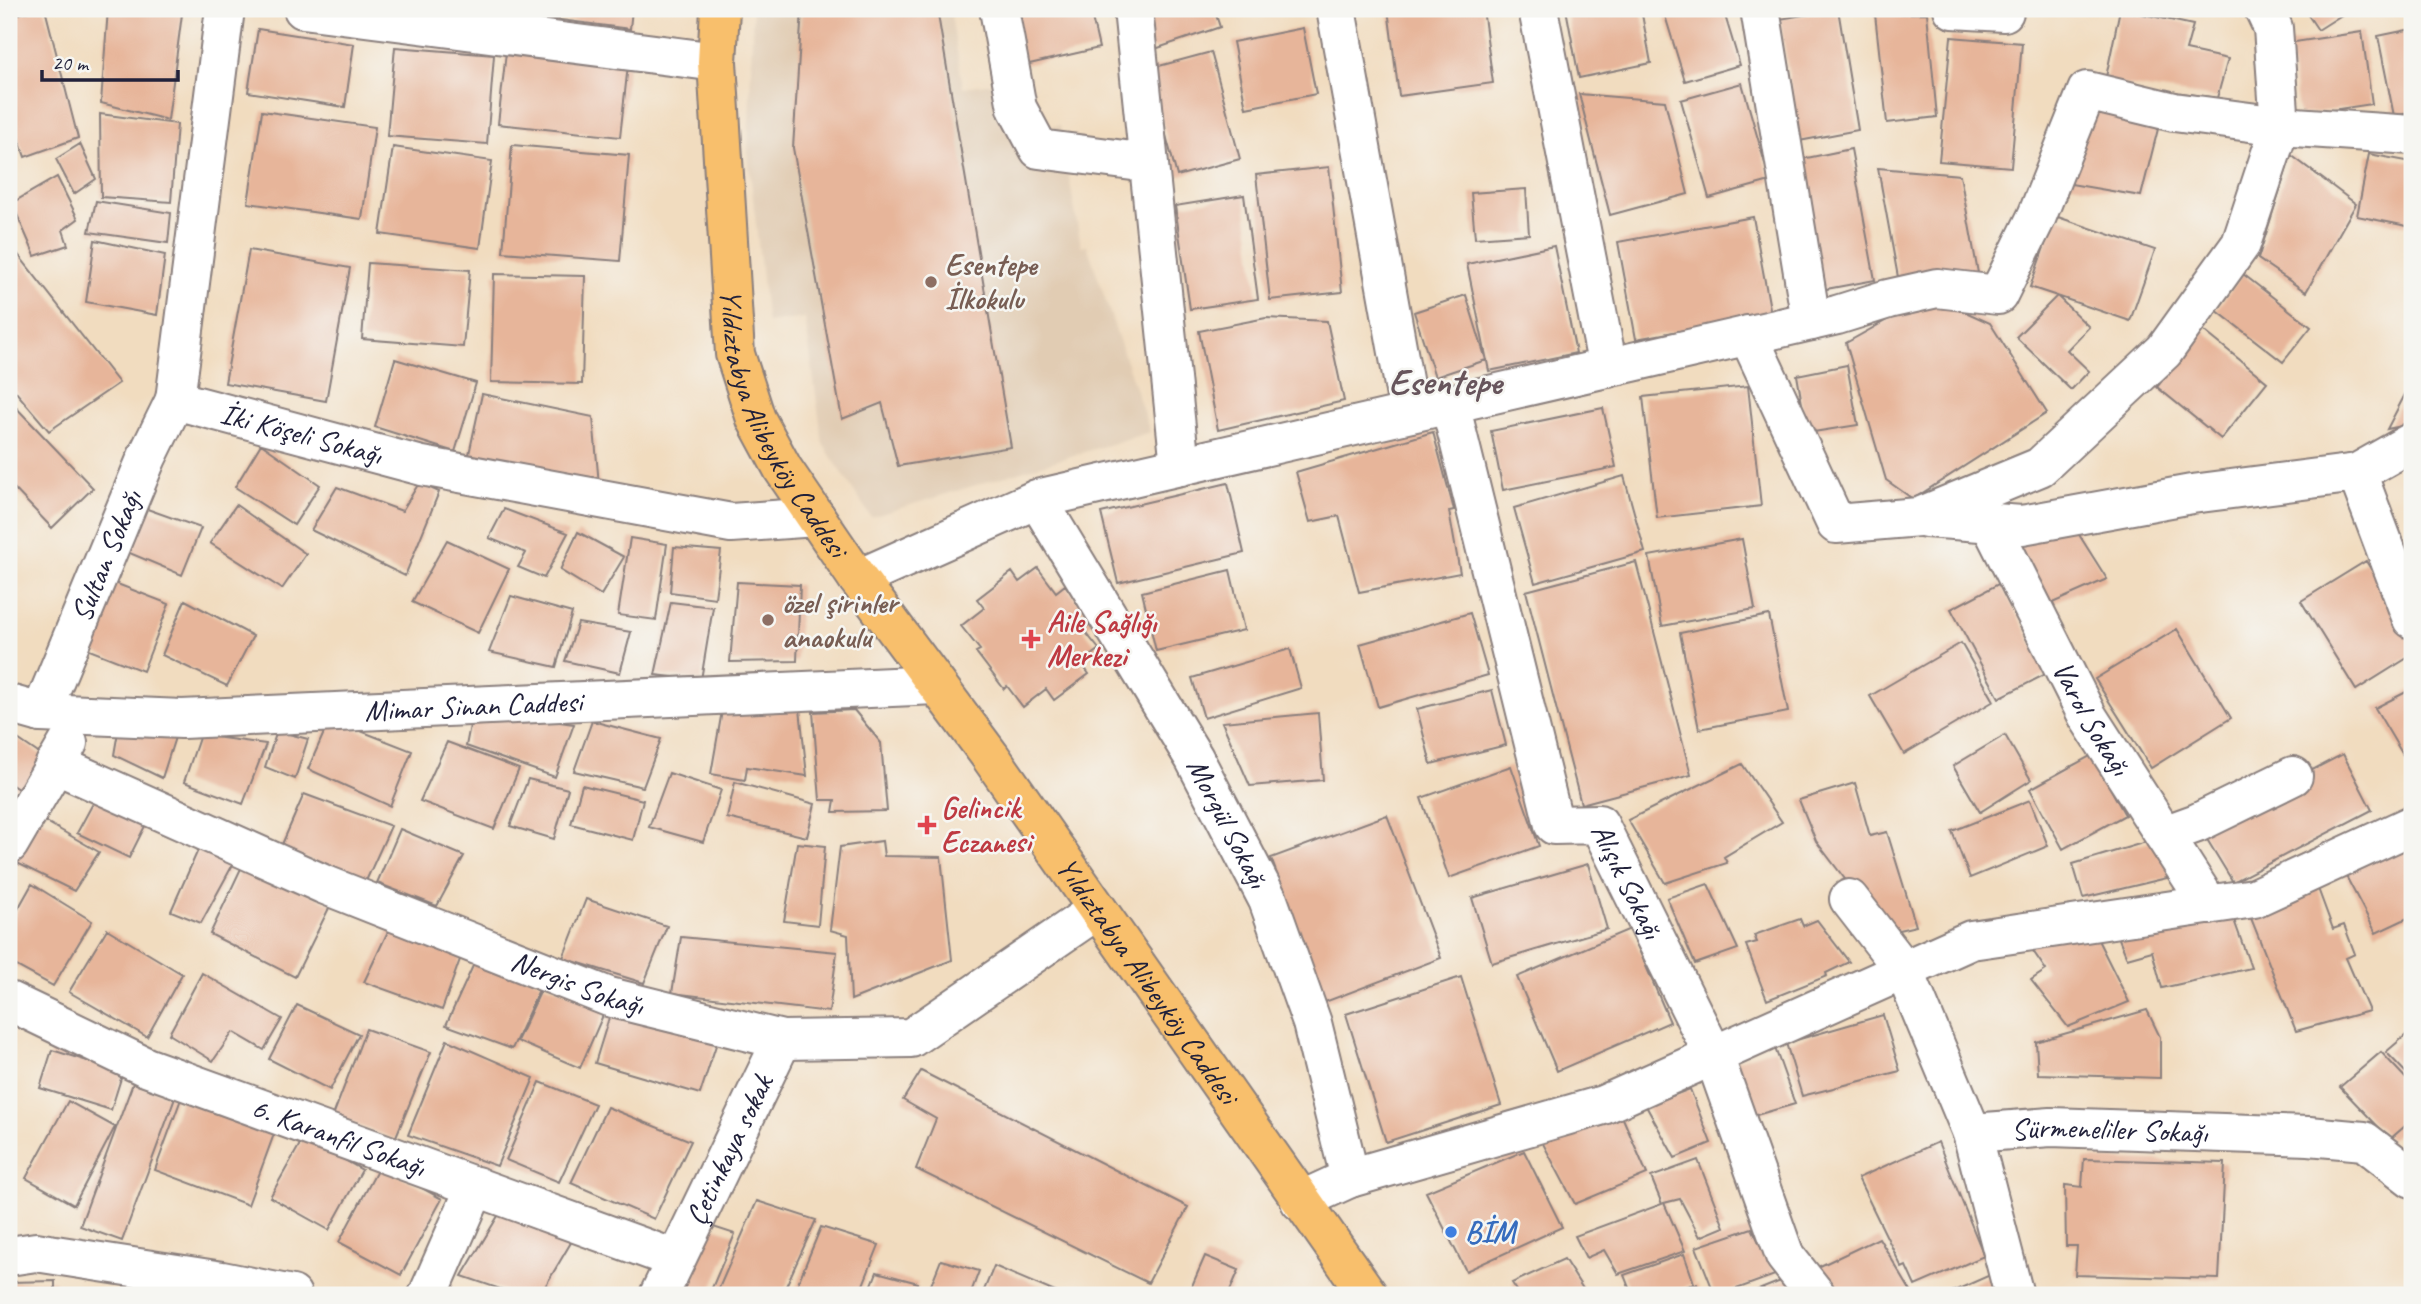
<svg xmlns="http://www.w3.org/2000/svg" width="2421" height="1304" font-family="Caveat,sans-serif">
<rect width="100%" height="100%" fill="#f6f6f2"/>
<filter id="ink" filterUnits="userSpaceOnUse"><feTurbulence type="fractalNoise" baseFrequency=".0143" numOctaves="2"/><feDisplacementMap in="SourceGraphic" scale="14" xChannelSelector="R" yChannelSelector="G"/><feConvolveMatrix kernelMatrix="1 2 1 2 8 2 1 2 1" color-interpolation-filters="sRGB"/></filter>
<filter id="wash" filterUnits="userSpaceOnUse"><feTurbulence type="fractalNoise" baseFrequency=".00686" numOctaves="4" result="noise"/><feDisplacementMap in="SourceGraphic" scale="28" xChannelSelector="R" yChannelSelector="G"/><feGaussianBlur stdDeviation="1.57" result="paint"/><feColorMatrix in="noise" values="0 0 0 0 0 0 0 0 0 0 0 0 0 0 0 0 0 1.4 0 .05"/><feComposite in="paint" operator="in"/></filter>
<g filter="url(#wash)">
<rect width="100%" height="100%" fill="#f1dcbf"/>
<path fill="#e1ccb3" d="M753,9H950L963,87L1009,81L1020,132L1060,125L1081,246L1087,245L1150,432L871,517L823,444L805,318L767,323L748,153Z"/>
<g id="blocks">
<path fill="#e7b59a" d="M34,9H45L78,138L25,157L9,112V17Z
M108,9H148L182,14L168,120L101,103Z
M414,9H503L502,18Z
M523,9H632L630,29L522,15Z
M802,9H937L1011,447L898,466L882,403L842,419L793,148Z
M1012,9H1090L1099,48L1025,65Z
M1138,9H1214L1220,27L1152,50Z
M1388,9H1483L1493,83L1399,96Z
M1566,9H1641L1651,63L1579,78Z
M1663,9H1723L1740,65L1685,81Z
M1838,9L1858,130L1799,141L1780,19Z
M2120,9L2193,25L2186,50L2228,59L2217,98L2105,82Z
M2304,9H2351L2318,30Z
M1927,13L1937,117L1887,123L1875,14Z
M1303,28L1316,94L1246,108L1233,42Z
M258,29L354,44L345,107L248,92Z
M2412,29V112L2394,116L2378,36Z
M2362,32L2372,104L2299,115L2288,43Z
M1951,37L2022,43L2011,167L1939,161Z
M395,47L494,55L487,144L387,136Z
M506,52L628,65L620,137L498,124Z
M1211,52L1240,159L1177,176L1148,69Z
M1742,83L1770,181L1709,198L1681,100Z
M1579,94L1665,101L1688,194L1610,215Z
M2088,108L2160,121L2141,196L2065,183Z
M262,111L375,127L362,219L248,203Z
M100,114L177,124L171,202L101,197Z
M80,144L96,179L74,194L56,159Z
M512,145L629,155L620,261L503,252Z
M393,147L492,161L480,248L380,234Z
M1851,149L1875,280L1821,290L1797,160Z
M2369,154L2412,162V227L2357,216Z
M2291,155L2356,204L2306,292L2258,259Z
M1329,167L1342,292L1270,300L1256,175Z
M1878,168L1960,175L1978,273L1900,288Z
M57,177L78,219L63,230L68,245L35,256L12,203Z
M1526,189L1529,234L1475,238L1471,193Z
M1244,195L1258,299L1190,309L1175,206Z
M96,201L171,213L168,243L89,232Z
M2055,216L2155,250L2130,321L2057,296L2089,327L2067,350L2089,371L2071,390L2016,337L2057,296L2030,287Z
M1753,217L1771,314L1636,339L1618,242Z
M95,240L165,255L157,315L86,302Z
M9,243L119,383L49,431L9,384Z
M1554,246L1576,353L1489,371L1467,264Z
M249,250L350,268L326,401L225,383Z
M368,263L470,270L463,347L362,339Z
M494,274L585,276L582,384L491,382Z
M2243,274L2311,327L2283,362L2216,310Z
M1466,295L1486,360L1435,377L1414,312Z
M1930,296L1990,323L2047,413L1913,499L1886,480L1846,343Z
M1266,318L1327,321L1344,401L1218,430L1199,331Z
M2203,330L2267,382L2221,439L2157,387Z
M395,359L476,383L455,452L375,427Z
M1847,365L1858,425L1807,433L1797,375Z
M2412,381V424L2387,429Z
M1748,386L1761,506L1657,518L1643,397Z
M482,394L593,417L600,496L466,468Z
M9,400L93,488L52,528L9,483Z
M1603,408L1616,467L1503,490L1491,431Z
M1433,432L1454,510L1449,511L1460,573L1359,592L1339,516L1310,522L1296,472Z
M261,444L320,485L294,525L235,487Z
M1624,476L1645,552L1535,583L1514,508Z
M419,483L439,492L405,576L311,530L337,487L402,511Z
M1228,483L1244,553L1118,583L1101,513Z
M136,505L201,528L182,575L120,549Z
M236,505L306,554L282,589L210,543Z
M504,509L568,533L544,578L518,567L526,553L489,538Z
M2071,522L2107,579L2041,608L2008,545Z
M578,532L624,557L601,595L560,570Z
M630,538L667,544L656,620L618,615Z
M1742,539L1755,609L1662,626L1649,556Z
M447,540L509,569L478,633L412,602Z
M674,547L721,551L715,598L670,592Z
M2366,561L2412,638V655L2356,690L2301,601Z
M1636,562L1691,775L1581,804L1526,591Z
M1038,568L1056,592L1065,585L1093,622L1083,629L1099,649L1081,663L1089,674L1054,700L1046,689L1023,707L1007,686L1004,689L976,652L980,650L961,626L984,608L977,599L1012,572L1019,582Z
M1230,570L1244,630L1156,651L1142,592Z
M107,580L169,604L143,671L79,646Z
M737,582L800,585L797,661L730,662Z
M2000,583L2048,673L1999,698L1951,609Z
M511,596L572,613L556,667L489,652Z
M185,600L253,636L227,686L162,655Z
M671,602L713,607L701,680L655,675Z
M1470,613L1488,675L1378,707L1360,644Z
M1769,615L1788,712L1699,729L1680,633Z
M578,623L631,632L620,673L565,661Z
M2177,629L2231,718L2151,768L2095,679Z
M1961,643L1994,701L1904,754L1870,696Z
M1290,649L1301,688L1204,718L1192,678Z
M2412,689V770L2375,708Z
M1492,690L1506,745L1431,764L1417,709Z
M800,709L807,776L747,767L745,780L711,774L722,711Z
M473,710L574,724L555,777L466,746Z
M854,710L881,743L887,811L833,812L835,800H820L813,712Z
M1318,713L1323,780L1250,786L1222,722Z
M330,719L412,751L390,806L308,769Z
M592,721L661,739L643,787L574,771Z
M119,726L177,731L162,778L114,755Z
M277,731L308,739L295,779L265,767Z
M9,733L44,757L21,791L9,783Z
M200,735L266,744L243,804L184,782Z
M2005,735L2031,780L1980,812L1953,766Z
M447,742L519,769L494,829L420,801Z
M2343,754L2372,810L2233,882L2197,823L2205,826Z
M2092,755L2125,815L2063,849L2030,789Z
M1742,764L1782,822L1724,857L1727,863L1665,883L1628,820Z
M1511,766L1539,846L1449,878L1421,798Z
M669,773L721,790L703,842L649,827Z
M528,779L568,789L554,839L510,826Z
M735,782L815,804L807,837L727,818Z
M1855,783L1870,836L1887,832L1916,926L1886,933L1816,841L1799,800Z
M582,785L643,800L633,840L571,824Z
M98,794L149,818L129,858L77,833Z
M304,794L391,826L366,881L280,849Z
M2030,800L2048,846L1970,878L1952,831Z
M1387,815L1441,958L1325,1002L1271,858Z
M36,816L99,852L74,891L13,861Z
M400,829L464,856L437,906L377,883Z
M2412,831V916L2376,933L2339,863Z
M2156,839L2171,877L2083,898L2073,864Z
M202,841L237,857L201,923L171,911Z
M882,841L884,856L941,857L952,960L851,1000L848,935L830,930L840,847Z
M797,843L825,846L818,925L784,921Z
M244,862L331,904L295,977L210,934Z
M1588,864L1607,929L1492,963L1472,898Z
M2313,875L2333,929L2344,925L2355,954L2346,958L2369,1011L2296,1031L2245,903Z
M32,884L92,921L53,986L9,962V925Z
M1708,884L1738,949L1695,964L1667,898Z
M586,899L667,926L644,983L563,958Z
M2229,906L2251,968L2162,988L2152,951L2127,958L2115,929Z
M1800,919L1803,926L1817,920L1849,962L1826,973L1827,976L1767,1000L1746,945L1757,942L1754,935Z
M390,927L463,951L442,1010L364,982Z
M2092,928L2129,1002L2068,1027L2031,980L2046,970L2029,945Z
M107,929L182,974L147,1037L69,992Z
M1630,929L1670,1022L1557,1071L1517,977Z
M681,937L837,952L829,1012L672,993Z
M477,957L542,983L512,1049L446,1025Z
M202,973L282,1019L264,1050L233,1032L213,1061L169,1034Z
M1461,977L1501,1105L1386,1142L1346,1014Z
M544,984L607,1006L580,1068L517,1041Z
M297,1005L359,1034L330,1090L269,1059Z
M612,1008L719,1036L700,1094L595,1063Z
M2147,1010L2160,1037V1078L2038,1074L2036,1042Z
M1883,1015L1900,1071L1802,1096L1786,1043Z
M366,1029L431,1052L395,1139L333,1116Z
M2406,1035L2412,1043V1079L2386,1052Z
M447,1040L534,1078L497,1166L408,1135Z
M1775,1048L1795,1104L1739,1120L1720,1066Z
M52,1050L123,1072L111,1110L40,1088Z
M2381,1052L2412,1085V1120L2390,1139L2340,1087Z
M921,1071L1188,1207L1148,1283L916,1169L936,1119L903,1100Z
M540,1082L595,1104L559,1182L506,1160Z
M133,1083L175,1098L122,1241L80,1226Z
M1690,1089L1711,1143L1675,1158L1646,1106Z
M181,1099L274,1134L248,1205L155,1170Z
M68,1101L115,1127L74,1205L26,1178Z
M607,1107L691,1141L654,1219L571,1183Z
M1622,1116L1647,1174L1575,1204L1540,1138Z
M304,1137L362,1170L329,1230L270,1197Z
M1938,1142L1984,1256L1915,1286L1906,1266L1902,1268L1858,1178Z
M1524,1151L1562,1227L1466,1271L1426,1192Z
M2084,1159L2225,1163L2219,1279L2075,1275L2077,1246H2066L2065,1185L2082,1187Z
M1698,1160L1724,1227L1700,1237L1680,1199L1664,1203L1685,1251L1618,1274L1604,1250L1586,1258L1575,1236L1662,1204L1651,1177Z
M380,1165L442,1199L401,1275L339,1242Z
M757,1201L816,1220L782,1295H716Z
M501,1211L576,1234L540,1295H518L462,1276Z
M698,1222L735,1234L709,1295H668Z
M821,1227L879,1245L859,1295H793Z
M1752,1228L1775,1275L1720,1295H1715L1696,1247Z
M1879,1238L1913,1295H1834L1816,1268Z
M1684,1254L1694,1283L1660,1295H1632L1624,1275Z
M1205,1256L1239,1270L1228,1295H1188Z
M1564,1259L1587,1295H1520L1512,1283Z
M941,1260L979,1271L970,1295H927Z
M994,1266L1062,1295H982Z
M877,1272L918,1283L913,1295H868Z
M1990,1275L2000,1295H1945Z
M1791,1277L1798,1295H1746Z
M55,1281V1295H9V1282Z
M1697,1284L1701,1295H1668Z"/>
</g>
</g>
<g filter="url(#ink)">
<use href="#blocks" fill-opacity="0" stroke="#8a7f7d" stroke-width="2"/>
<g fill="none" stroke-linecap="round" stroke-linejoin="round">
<defs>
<g id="minor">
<path id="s1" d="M225,9L175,400L422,466L731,523L816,517"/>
<path d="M303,9L717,62"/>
<path d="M999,9L1017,108L1039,149L1148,163"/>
<path d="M1133,9L1180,466"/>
<path d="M1336,9L1409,413"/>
<path d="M1538,9L1608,368"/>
<path d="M1760,9L1811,321"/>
<path d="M1953,9L2004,12"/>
<path d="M1748,335L1836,524L1919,517L2040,467L2164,351L2241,244L2280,126L2273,28L2264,9"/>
<path id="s2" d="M1450,404L1554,825L1599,824L1714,1056L1785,1256L1816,1295"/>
<path d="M2357,473L2412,619"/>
<path id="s3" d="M1037,499L1194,758L1268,900L1312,1023L1350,1178"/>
<path d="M1926,518L2022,525L2192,494L2357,473L2412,442"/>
<path id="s4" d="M1990,523L2088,717L2209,905"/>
<path d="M858,579L1037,499L1837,315L1888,299L1937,288L1998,295L2037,216L2087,91L2174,112L2280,126L2412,135"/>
<path id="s5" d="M9,704L41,713L182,719L936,685"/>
<path id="s6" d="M41,713L147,457L175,400"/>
<path id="s7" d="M55,764L323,884L609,997L782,1040L911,1038L1097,910"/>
<path d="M2164,835L2197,823L2293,776"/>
<path d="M9,844L68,743"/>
<path id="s8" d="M1849,899L1904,970L1972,1133L2051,1127L2309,1136L2364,1141L2412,1178"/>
<path id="s9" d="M9,1001L146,1067L675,1259"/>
<path d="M1972,1133L2014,1295"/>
<path d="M1300,1201L1350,1178L1603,1105L1971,940L2254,898L2412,825"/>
<path d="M9,1256L36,1252L222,1281L292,1295"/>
<path d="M428,1295L476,1186"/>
<path id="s10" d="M659,1295L782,1040"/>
</g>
<g id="major">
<path id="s11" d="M720,9L717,62L735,354L756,419L783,469L858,579L990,756L1368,1295"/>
</g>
</defs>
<use href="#minor" stroke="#8a7f7d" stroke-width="42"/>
<use href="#major" stroke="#8a7f7d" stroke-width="42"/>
<use href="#minor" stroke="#fff" stroke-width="38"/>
<use href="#major" stroke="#f8bf6c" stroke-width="38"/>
</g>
</g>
<g fill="#8d6e63" stroke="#f6f6f2" stroke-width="2.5">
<circle cx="931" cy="282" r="7"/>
<circle cx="768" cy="620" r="7"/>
</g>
<g fill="#e0444e" stroke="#f6f6f2" stroke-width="2.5">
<path d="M1027.5 628.5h7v7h7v7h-7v7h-7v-7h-7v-7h7z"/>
<path d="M923.5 814.5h7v7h7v7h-7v7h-7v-7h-7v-7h7z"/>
</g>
<circle fill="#3f7fe0" stroke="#f6f6f2" stroke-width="2.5" cx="1451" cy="1232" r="7"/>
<g text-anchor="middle" stroke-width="5" stroke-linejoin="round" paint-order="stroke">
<g font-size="30" font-weight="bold" fill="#785e54" stroke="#f6f6f2" text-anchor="start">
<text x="945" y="275">Esentepe<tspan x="945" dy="34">İlkokulu</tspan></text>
<text x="782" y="613">özel şirinler<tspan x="782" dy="34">anaokulu</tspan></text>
</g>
<g font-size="30" fill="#22223b" stroke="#f6f6f2">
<text dy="10" stroke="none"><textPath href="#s11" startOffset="427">Yıldıztabya Alibeyköy Caddesi</textPath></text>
<text dy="10" stroke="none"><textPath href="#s1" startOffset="525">İki Köşeli Sokağı</textPath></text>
<text dy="10" stroke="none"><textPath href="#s6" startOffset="170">Sultan Sokağı</textPath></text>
<text dy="10" stroke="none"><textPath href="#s5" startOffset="466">Mimar Sinan Caddesi</textPath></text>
<text dy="10" stroke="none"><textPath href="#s4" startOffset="220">Varol Sokağı</textPath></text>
<text dy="10" stroke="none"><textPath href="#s3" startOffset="376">Morgül Sokağı</textPath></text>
<text dy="10" stroke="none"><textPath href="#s2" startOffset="542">Alışık Sokağı</textPath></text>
<text dy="10" stroke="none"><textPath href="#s11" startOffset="1099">Yıldıztabya Alibeyköy Caddesi</textPath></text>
<text dy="10" stroke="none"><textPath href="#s7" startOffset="567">Nergis Sokağı</textPath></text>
<text dy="10" stroke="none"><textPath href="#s8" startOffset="404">Sürmeneliler Sokağı</textPath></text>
<text dy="10" stroke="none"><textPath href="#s9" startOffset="357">6. Karanfil Sokağı</textPath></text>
<text dy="10" stroke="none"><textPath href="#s10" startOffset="161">Çetinkaya sokak</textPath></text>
</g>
<g font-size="30" font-weight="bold" fill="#be3a42" stroke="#f6f6f2" text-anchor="start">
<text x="1047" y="632">Aile Sağlığı<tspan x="1047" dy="34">Merkezi</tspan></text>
<text x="941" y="818">Gelincik<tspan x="941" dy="34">Eczanesi</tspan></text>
</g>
<g font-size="30" font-weight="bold" fill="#366cbe" stroke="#f6f6f2" text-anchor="start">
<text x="1465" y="1242">BİM</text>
</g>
<g font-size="37" font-weight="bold" fill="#67555c" stroke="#f6f6f2">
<text x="1445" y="394">Esentepe</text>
</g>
</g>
<rect width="2421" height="1304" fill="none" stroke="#f6f6f2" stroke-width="35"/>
<path d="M42 70v10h136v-10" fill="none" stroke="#22223b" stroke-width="3.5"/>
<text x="52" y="70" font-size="21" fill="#22223b" stroke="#f6f6f2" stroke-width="5" paint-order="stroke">20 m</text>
</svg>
